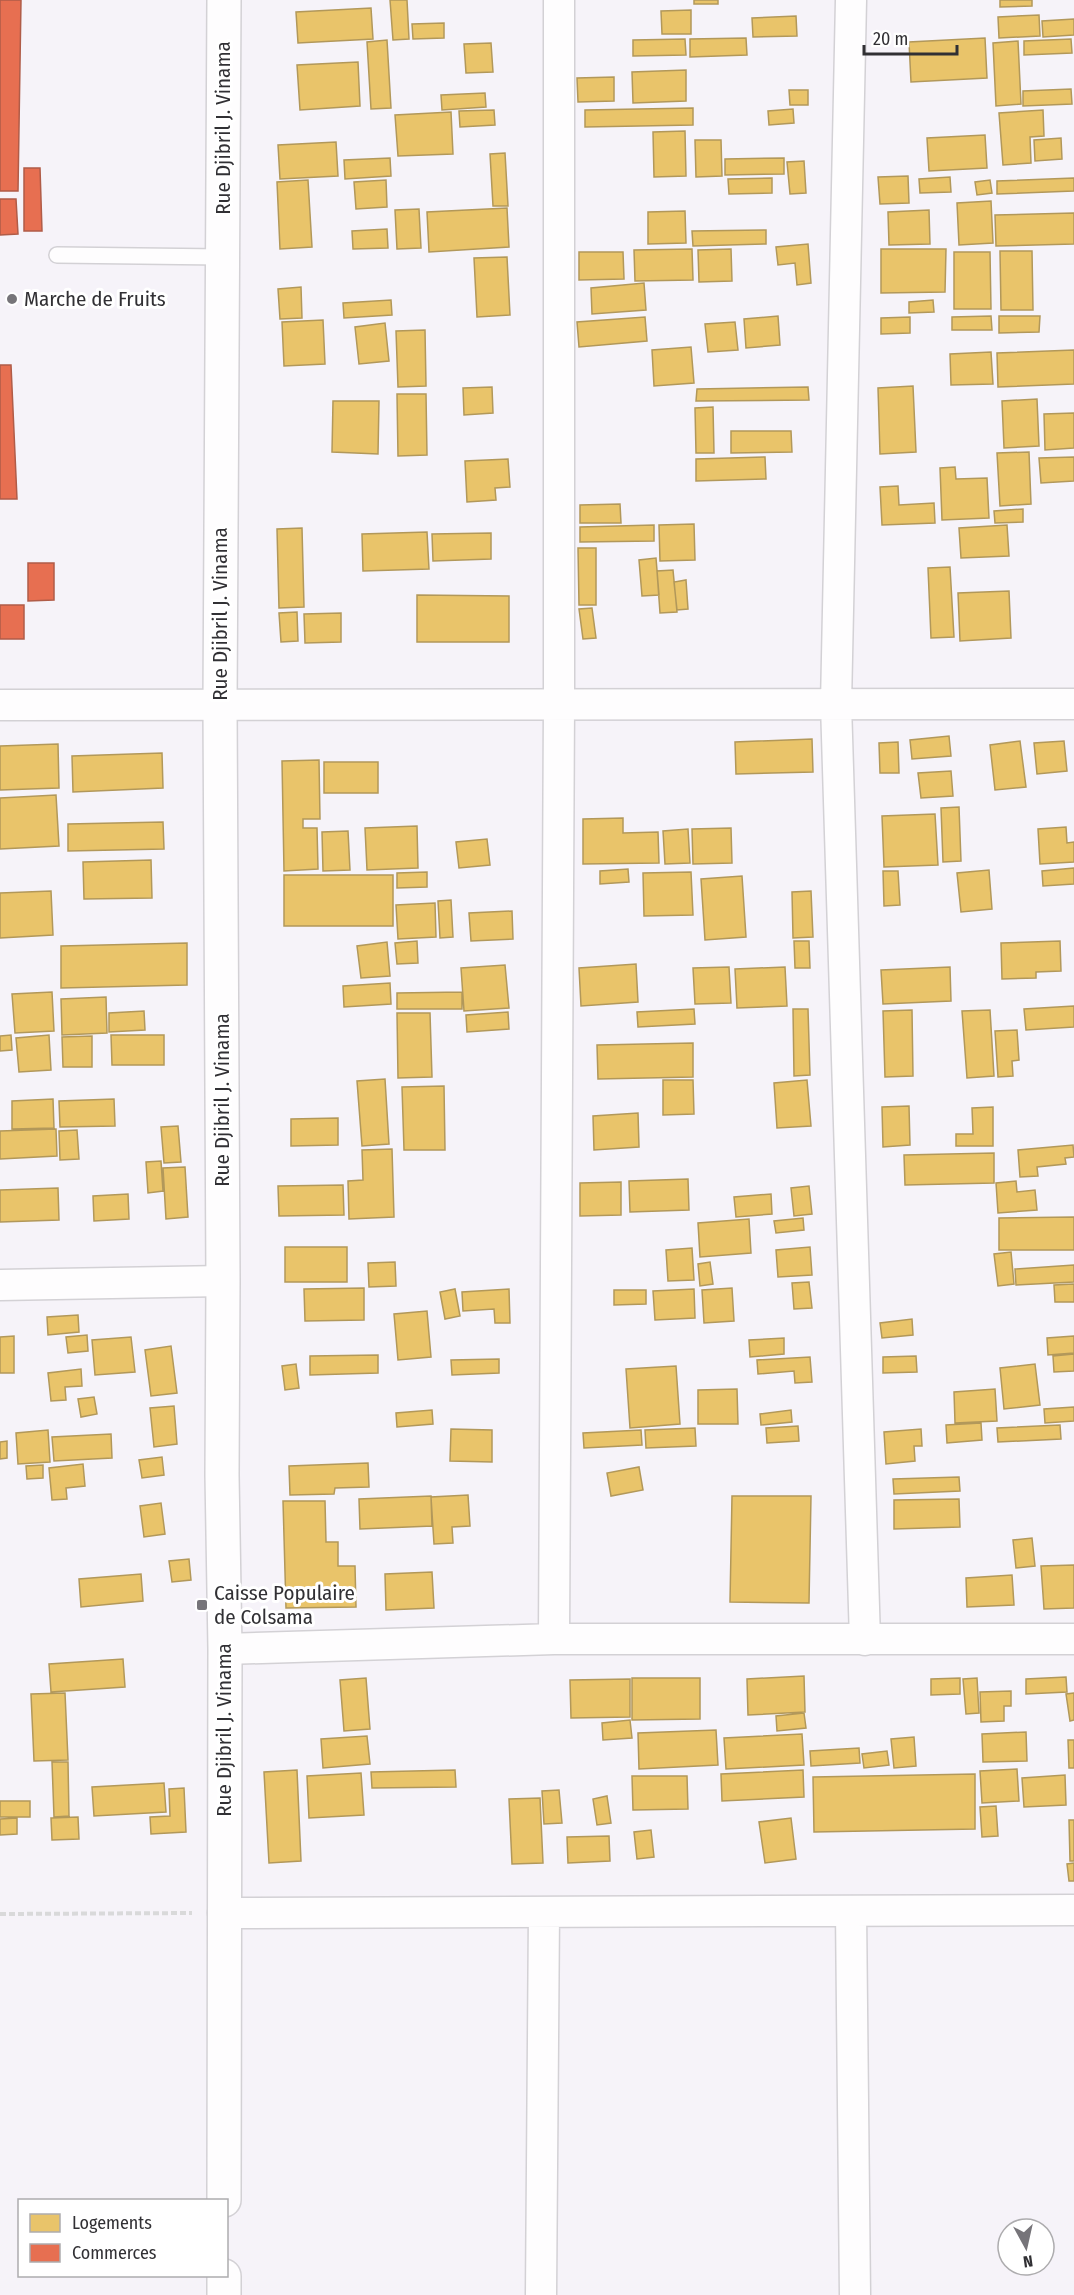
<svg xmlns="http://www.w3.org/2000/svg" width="1074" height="2295" font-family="'Fira Sans Condensed',sans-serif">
<rect width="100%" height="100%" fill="#f6f3f9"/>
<path fill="#e9c46a" stroke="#b2985a" stroke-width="1.5" d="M390,0H407L409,39L393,40Z
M694,0H718V4H694Z
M1000,0H1032V6L1000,7Z
M371,8L373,39L298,43L296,12Z
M691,10V34H662L661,11Z
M1039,15L1040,36L999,38L998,17Z
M796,16L797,36L753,37L752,18Z
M1074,19V35L1043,37L1042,21Z
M444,23V38L413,39L412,24Z
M746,38L747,55L690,57V39Z
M985,38L987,78L911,82L909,42Z
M685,39L686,55L633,56V40Z
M1071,39L1072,53L1024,55V41Z
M387,40L391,108L371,109L367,42Z
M1018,41L1021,104L996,106L993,43Z
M491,43L493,72L466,73L464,44Z
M358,62L360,106L300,110L297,65Z
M686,70V101L633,103L632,72Z
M614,77V101L578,102L577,78Z
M1071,89L1072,104L1023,106V91Z
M789,90H808V105H790Z
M485,93L486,107L442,110L441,95Z
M693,108V125L585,127V110Z
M793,109L794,123L769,125L768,111Z
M494,110L495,125L460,127L459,111Z
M1043,110L1044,136L1030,137L1031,163L1003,165L999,113Z
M451,112L453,154L398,156L395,115Z
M685,131L686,176L654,177L653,132Z
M985,135L987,168L929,171L927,138Z
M1061,138L1062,159L1035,161L1034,140Z
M695,140H721L722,176L696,177Z
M336,142L338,176L280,179L278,145Z
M505,153L508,206H493L490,154Z
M390,158L391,176L345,179L344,160Z
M784,158V174L725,175V159Z
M804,161L806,193L790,194L787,162Z
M908,176L909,203L880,204L878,177Z
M950,177L951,192L920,193L919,179Z
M772,178V193L729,194L728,179Z
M1074,178V191L997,194V181Z
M308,180L312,247L280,249L277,182Z
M386,180L387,207L356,209L354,182Z
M990,180L992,193L977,195L975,182Z
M991,201L993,243L959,245L957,203Z
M507,208L509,247L429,252L427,212Z
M419,209L421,248L397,249L395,210Z
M929,210L930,244L889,245L888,212Z
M685,211L686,243L648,244V212Z
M1074,213V244L996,246L995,215Z
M387,229L388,248L353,249L352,231Z
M766,230V244L693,246L692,231Z
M808,244L811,283L797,285L795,263L778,265L776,247Z
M692,249L693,280L635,281L634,250Z
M731,249L732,281L699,282L698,250Z
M881,249H946L945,292L881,293Z
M1000,251H1032L1033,310H1001Z
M579,252H623L624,279L579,280Z
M954,252H990L991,309H954Z
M507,257L510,315L477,317L474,258Z
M644,283L646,310L592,314L591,288Z
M301,287L302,318L280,319L278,289Z
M391,300L392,315L344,318L343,303Z
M933,300L934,312L909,313V302Z
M778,316L780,345L746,348L744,319Z
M991,316L992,330H952V317Z
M999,316H1040L1039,332L999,333Z
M645,317L647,341L579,347L577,322Z
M910,317V333L881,334V318Z
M323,320L325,364L284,366L282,322Z
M735,322L738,350L708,352L705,324Z
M385,323L389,361L359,364L355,327Z
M425,330L426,386L398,387L396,331Z
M691,347L694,383L654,386L652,350Z
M1074,350V384L998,387L997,353Z
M991,352L993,384L951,385L950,354Z
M913,386L916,452L880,454L878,388Z
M492,387L493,413L464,415L463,388Z
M808,387L809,400L696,401L697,389Z
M397,394H426L427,455L398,456Z
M1037,399L1039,446L1004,448L1002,401Z
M333,401H379L378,454L332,452Z
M713,407L714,453H696L695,408Z
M1074,413V448L1045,450L1044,414Z
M731,431H791L792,452L731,453Z
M1029,452L1031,504L1000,506L997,453Z
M765,457L766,479L696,481V459Z
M1074,457V481L1041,483L1039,458Z
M508,459L510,487L495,488L496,500L467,502L465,461Z
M955,467L956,479L987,478L989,518L942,520L940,468Z
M898,486L899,505L934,503L935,523L882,525L880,487Z
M620,504L621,523H580V505Z
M1023,509V522L995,523L994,511Z
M694,524L695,560L660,561L659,525Z
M654,525V541L580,542V527Z
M1007,525L1009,556L961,558L959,528Z
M302,528L304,607L279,608L277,529Z
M427,532L429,569L363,571L362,534Z
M491,533V559L433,561L432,534Z
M578,548H596V605H579Z
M656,558L659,595L642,596L639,560Z
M950,567L954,637L931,638L928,568Z
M673,570L677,612L660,613L657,571Z
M686,580L688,609L677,610L674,582Z
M1009,591L1011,638L960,641L958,593Z
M417,595L509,596V642H417Z
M592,608L596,638L583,639L579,609Z
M297,612L298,641L281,642L279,613Z
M341,613V642L305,643L304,614Z
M949,736L951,756L912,759L910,740Z
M812,739L813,772L736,774L735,742Z
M1020,741L1026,787L995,790L990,745Z
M1064,741L1067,771L1037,774L1034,743Z
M898,742L899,773H880L879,743Z
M58,744L59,788L0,790V746Z
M162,753L163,788L73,792L72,756Z
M319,760L320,819H303V828H317L318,869L284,871L282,761Z
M324,762H378V793H324Z
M951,771L953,796L921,798L918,773Z
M56,795L59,846L0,849V798Z
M959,807L961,861L943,862L941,808Z
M935,814L938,865L884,867L882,816Z
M623,818V833L658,832L659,863L583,864V819Z
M163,822L164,849L68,851V824Z
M417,826L418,868L367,870L365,828Z
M1066,827L1067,843L1074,842V862L1040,864L1038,829Z
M731,828L732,863L693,864L692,829Z
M688,829L690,863L665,864L663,831Z
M348,831L350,870L323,871L322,832Z
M487,839L490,865L459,868L456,842Z
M151,860L152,898L84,899L83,862Z
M1074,868V884L1043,886L1042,871Z
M628,869L629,882L600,884V871Z
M989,870L992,909L961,912L957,873Z
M883,871H898L900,905L884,906Z
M427,872V887L397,888V873Z
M691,872L693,915L644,916L643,873Z
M284,875H393V926H284Z
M742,876L746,937L705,940L701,879Z
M51,891L53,935L0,938V893Z
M811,891L813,937L793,938L792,892Z
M451,900L453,937L440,938L438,901Z
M435,903L436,937L398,939L396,905Z
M512,911L513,939L471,941L469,913Z
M417,941L418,963L397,964L395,943Z
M794,941H809L810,968H795Z
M1060,941L1061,971L1036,972V978L1002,979L1001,943Z
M387,942L390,976L361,978L357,946Z
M187,943V985L61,988V946Z
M636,964L638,1002L581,1006L579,968Z
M505,965L509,1008L464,1011L461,968Z
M729,967L731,1003L695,1004L693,968Z
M785,967L787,1006L737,1008L735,969Z
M950,967L951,1001L883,1004L881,970Z
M390,983L391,1004L344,1007L343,986Z
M52,992L54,1031L15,1033L12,994Z
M462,992V1009H397V993Z
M106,997L107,1033L62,1035L61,999Z
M1074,1006V1027L1026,1030L1024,1009Z
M694,1009L695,1024L638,1027L637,1012Z
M793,1009H808L810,1075L794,1076Z
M912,1010L913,1076L885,1077L883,1011Z
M990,1010L994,1076L967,1078L962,1011Z
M144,1011L145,1030L109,1032V1013Z
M508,1012L509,1029L467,1032L466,1015Z
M397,1013H430L432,1077L398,1078Z
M1017,1030L1019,1060L1012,1061L1013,1076L998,1077L995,1031Z
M11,1035L12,1050L0,1051V1036Z
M49,1035L51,1070L19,1072L16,1038Z
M111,1035H164V1065H112Z
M92,1036V1067H63L62,1037Z
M693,1043V1077L598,1079L597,1045Z
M385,1079L389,1144L362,1146L357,1081Z
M663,1080H693L694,1114L663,1115Z
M807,1080L811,1126L777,1128L774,1083Z
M444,1086L445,1150H404L402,1087Z
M53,1099L54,1128L12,1129V1101Z
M114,1099L115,1126L60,1127L59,1101Z
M909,1106L910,1145L883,1147L882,1107Z
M993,1107V1146H956V1134H973L972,1108Z
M638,1113L639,1147L594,1150L593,1116Z
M338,1118V1145L291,1146V1119Z
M178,1126L181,1162L164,1163L161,1127Z
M56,1129L57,1156L0,1159V1131Z
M77,1130L79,1159L60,1160L59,1131Z
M1073,1145L1074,1157L1065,1158L1066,1164L1037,1167L1038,1176L1020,1177L1018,1150Z
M392,1149L394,1217L349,1219L348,1181L363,1180L362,1150Z
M994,1153V1183L905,1185L904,1155Z
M161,1161L163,1191L148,1193L146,1162Z
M185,1167L188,1217L166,1219L163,1168Z
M688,1179L689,1210L630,1212L629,1181Z
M1016,1181L1017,1192L1035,1190L1037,1210L998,1213L996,1183Z
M621,1182V1215L580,1216V1183Z
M343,1185L344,1215L279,1216L278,1186Z
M809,1186L812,1214L794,1216L791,1188Z
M58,1188L59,1220L0,1222V1190Z
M128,1194L129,1219L94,1221L93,1196Z
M771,1194L772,1214L736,1217L734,1197Z
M1074,1217V1250H999V1218Z
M803,1218L804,1230L776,1233L774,1221Z
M749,1219L751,1253L700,1257L698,1223Z
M285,1247H347V1282H285Z
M810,1247L812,1275L778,1277L776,1250Z
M692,1248L694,1280L668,1281L666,1250Z
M1011,1252L1014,1284L998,1286L994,1254Z
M395,1262L396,1286L369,1287L368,1263Z
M710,1262L713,1284L700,1286L698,1264Z
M1074,1265V1282L1016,1285L1015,1269Z
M809,1282L812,1308L794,1309L792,1283Z
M1074,1284V1302H1055L1054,1285Z
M364,1288V1320L305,1321L304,1289Z
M732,1288L734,1321L704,1323L702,1290Z
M455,1289L460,1316L445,1319L440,1292Z
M509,1289L510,1323H495L494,1309L463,1311L462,1292Z
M694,1289L695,1318L655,1320L653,1291Z
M614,1290H646V1304L614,1305Z
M427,1311L431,1357L398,1360L394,1314Z
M78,1315L79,1332L48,1335L47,1317Z
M912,1319L913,1335L882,1338L880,1323Z
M87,1335L88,1351L68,1353L66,1337Z
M14,1336V1373H0V1337Z
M1074,1336V1353L1048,1355L1047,1338Z
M131,1337L135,1372L95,1375L92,1340Z
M784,1338V1354L750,1357L749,1340Z
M171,1346L177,1393L151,1396L145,1350Z
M1074,1354V1371L1054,1372L1053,1356Z
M378,1355V1373L310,1375V1356Z
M916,1356L917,1372L883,1373V1357Z
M810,1357L812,1382L795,1383L794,1371L758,1374L757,1360Z
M499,1359V1373L452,1375L451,1360Z
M296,1364L299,1388L285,1390L282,1366Z
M1035,1364L1040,1405L1004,1409L1000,1368Z
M676,1366L680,1424L630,1428L626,1369Z
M81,1369L82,1386L65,1387L66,1400L51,1401L48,1373Z
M737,1389L738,1424H698V1390Z
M995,1389L997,1421L955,1423L954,1392Z
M94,1397L97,1414L81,1417L78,1399Z
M174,1406L177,1444L154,1447L150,1408Z
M1074,1407V1421L1045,1423L1044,1409Z
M432,1410L433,1424L397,1427L396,1413Z
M791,1410L792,1422L761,1425L760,1414Z
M981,1423L982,1440L947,1443L946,1425Z
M1060,1425L1061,1439L998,1442L997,1428Z
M798,1426L799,1441L767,1443L766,1428Z
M695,1428L696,1446L646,1448L645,1430Z
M451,1429L492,1430V1462L450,1461Z
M921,1429L922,1446H914L915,1461L886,1464L884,1432Z
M48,1430L50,1462L18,1464L16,1433Z
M641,1430L642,1445L584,1448L583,1433Z
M111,1434L112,1458L54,1461L52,1437Z
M7,1441V1458L0,1459V1442Z
M162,1457L164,1475L142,1478L139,1460Z
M368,1463L369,1487L335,1488L334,1494L290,1495L289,1466Z
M83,1464L85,1486L66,1488L67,1499L52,1500L49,1468Z
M43,1465V1478L27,1479L26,1466Z
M639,1467L643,1490L611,1496L607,1473Z
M959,1477L960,1491L894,1494L893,1479Z
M468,1495L470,1526L452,1527L453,1543L434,1544L431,1497Z
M431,1496L432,1526L360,1529L359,1499Z
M732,1496H811L809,1603L730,1602Z
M959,1499L960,1527L894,1529V1500Z
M283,1501H325L326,1542H338V1566H355L356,1607L286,1608Z
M161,1503L165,1534L144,1537L140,1506Z
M1032,1538L1035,1566L1016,1568L1013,1540Z
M189,1559L191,1580L172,1582L169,1561Z
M1074,1565V1608L1044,1609L1041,1566Z
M432,1572L434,1608L386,1610L385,1574Z
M141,1574L143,1601L81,1607L79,1579Z
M1012,1575L1014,1605L967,1607L966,1578Z
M123,1659L125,1687L51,1692L49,1664Z
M804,1676L805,1712L748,1715L747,1679Z
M1066,1677L1067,1692L1026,1694V1679Z
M366,1678L370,1729L344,1731L340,1680Z
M632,1678H700V1719L632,1720Z
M960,1678V1694L931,1695V1679Z
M977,1678L979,1713L966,1714L963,1679Z
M630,1679V1717L571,1718L570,1680Z
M1011,1691V1706H1004V1721L981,1722L980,1692Z
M65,1693L68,1760L34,1761L31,1694Z
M1074,1693V1720L1070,1721L1066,1694Z
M804,1713L806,1728L777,1731L776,1716Z
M630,1720L632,1738L603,1740L602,1723Z
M716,1730L718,1765L639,1769L638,1733Z
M1026,1732L1027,1761L983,1762L982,1734Z
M802,1734L804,1765L726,1769L724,1738Z
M367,1736L370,1764L323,1768L321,1739Z
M914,1737L916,1766L894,1768L891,1739Z
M1068,1740H1074V1768H1069Z
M859,1748L860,1763L811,1766L810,1751Z
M887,1751L889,1765L864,1768L862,1754Z
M52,1762H68L69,1816L54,1817Z
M1017,1769L1019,1801L982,1803L980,1771Z
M297,1770L301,1861L269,1863L264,1772Z
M455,1770L456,1787L372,1788L371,1772Z
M803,1770L804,1797L722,1801L721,1774Z
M361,1773L364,1815L309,1818L307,1776Z
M975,1774V1829L814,1832L813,1777Z
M1065,1775L1066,1805L1024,1807L1022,1778Z
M632,1776H687L688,1809L633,1810Z
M164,1783L166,1812L94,1816L92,1787Z
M184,1788L186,1832L151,1834L150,1817L170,1816L169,1789Z
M559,1790L562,1823L544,1824L542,1791Z
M607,1796L611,1823L597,1825L593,1799Z
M540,1798L543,1863L512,1864L509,1799Z
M0,1801H30V1817H0Z
M996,1806L998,1836L982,1837L980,1807Z
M78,1817L79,1839L52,1840L51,1818Z
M17,1818V1834L0,1835V1819Z
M791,1818L796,1859L765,1863L759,1822Z
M1069,1820H1074V1861H1070Z
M651,1830L654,1857L637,1859L634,1832Z
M609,1836L610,1861L568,1863L567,1837Z
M1074,1863V1881H1069L1067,1864Z"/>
<path fill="#e76f51" stroke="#b05c48" stroke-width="1.5" d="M0,0H21L18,191H0Z
M24,168H40L42,231H24Z
M0,199H16L18,234L0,235Z
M0,365H11L17,499H0Z
M28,563H54V600L28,601Z
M0,605H24V639H0Z"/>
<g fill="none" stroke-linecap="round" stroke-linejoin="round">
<defs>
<path id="lane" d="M57,255L222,257"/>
<path id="street" d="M851,0L836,704L865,1640
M0,705L1074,704
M0,1285L223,1281
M554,1639L559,704V0
M225,1649L554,1639H1074
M851,1911L855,2295
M223,1913L1074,1910
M541,2295L544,1912"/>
<path id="secondary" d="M224,0L220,705L223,1281L222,1475L225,1649L224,2200
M224,2276V2295"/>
</defs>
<use href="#lane" stroke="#d3d1d5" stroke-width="18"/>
<use href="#street" stroke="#d3d1d5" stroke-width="33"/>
<use href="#secondary" stroke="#d3d1d5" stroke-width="36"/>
<path stroke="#d9d9da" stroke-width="4" stroke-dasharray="6 3" stroke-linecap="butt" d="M0,1914L192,1913"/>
<use href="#lane" stroke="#fefdfe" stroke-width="15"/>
<use href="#street" stroke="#fefdfe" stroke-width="30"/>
<use href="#secondary" stroke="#fefdfe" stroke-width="33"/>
</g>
<g fill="#767479" stroke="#fff" stroke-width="2">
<circle cx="12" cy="299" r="6"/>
<rect x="196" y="1599" width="12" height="12" rx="3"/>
</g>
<g text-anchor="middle" stroke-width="6" stroke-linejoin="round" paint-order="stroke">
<g font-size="21" fill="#313034" stroke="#fff">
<text transform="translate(223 128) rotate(-90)" y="7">Rue Djibril J. Vinama</text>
<text transform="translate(220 614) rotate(-90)" y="7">Rue Djibril J. Vinama</text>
<text transform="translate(222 1100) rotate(-90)" y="7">Rue Djibril J. Vinama</text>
<text transform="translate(224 1730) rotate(-90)" y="7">Rue Djibril J. Vinama</text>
</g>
<g font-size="21" fill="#313034" stroke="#fff" text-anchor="start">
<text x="24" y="306">Marche de Fruits</text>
<text x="214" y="1600">Caisse Populaire<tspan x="214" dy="24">de Colsama</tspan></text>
</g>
</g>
<rect x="18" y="2199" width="210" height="78" fill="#ffffff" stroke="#adacae" stroke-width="1.5"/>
<rect x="30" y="2214" width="30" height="18" fill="#e9c46a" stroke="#adacae" stroke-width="1.5"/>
<text x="72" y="2229" font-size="18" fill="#313034">Logements</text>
<rect x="30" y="2244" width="30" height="18" fill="#e76f51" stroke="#adacae" stroke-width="1.5"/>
<text x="72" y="2259" font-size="18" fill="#313034">Commerces</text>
<g transform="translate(1026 2247) rotate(172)"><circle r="28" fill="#ffffff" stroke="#adacae" stroke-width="1.5"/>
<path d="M0-4.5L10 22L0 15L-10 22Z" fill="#767479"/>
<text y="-9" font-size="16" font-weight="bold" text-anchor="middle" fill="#313034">N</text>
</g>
<path d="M864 45v9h93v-9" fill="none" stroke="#313034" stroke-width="3"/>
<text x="873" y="45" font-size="18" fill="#313034" stroke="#ffffff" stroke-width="4.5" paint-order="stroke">20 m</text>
</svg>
